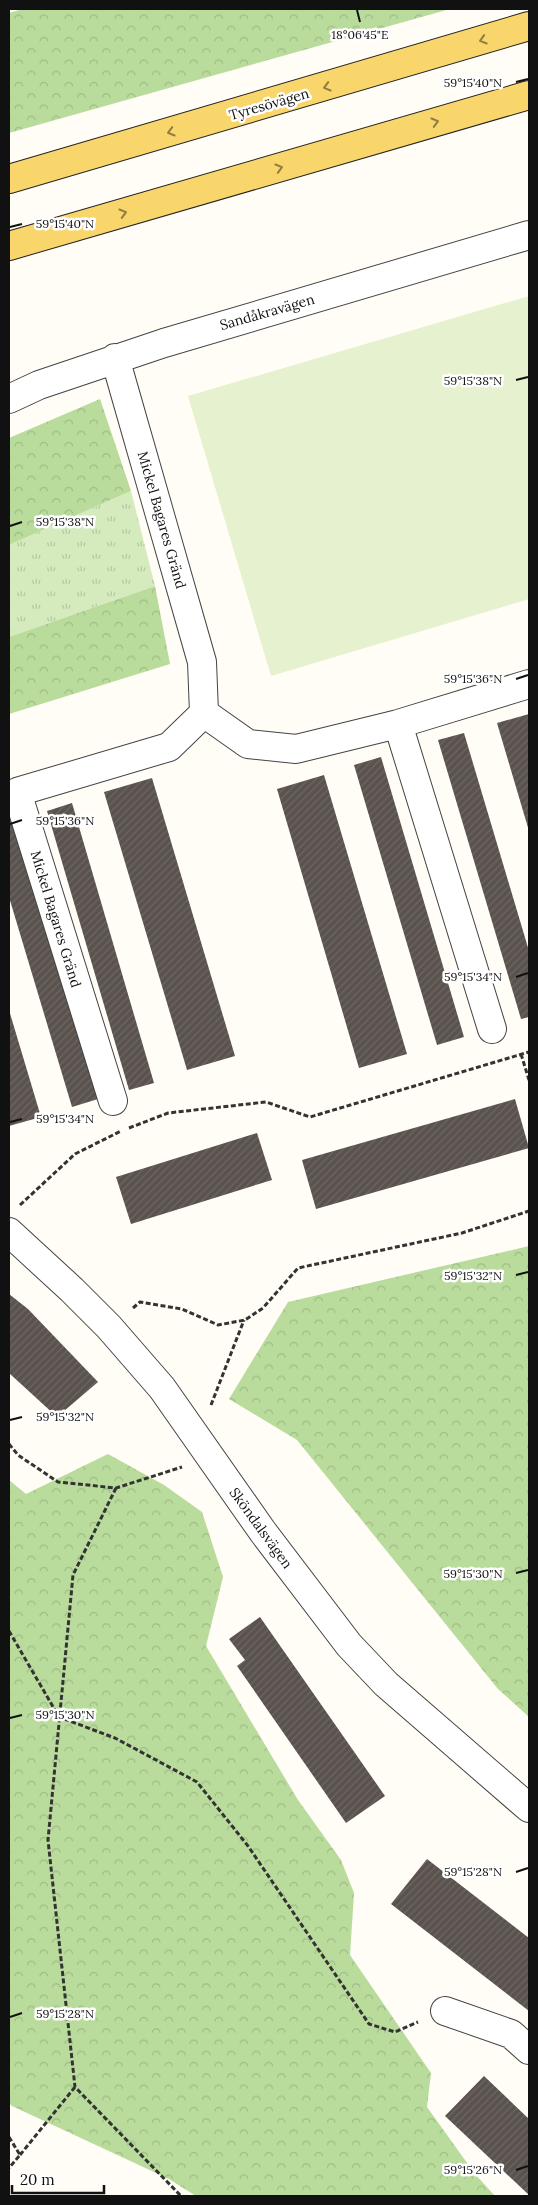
<svg xmlns="http://www.w3.org/2000/svg" width="538" height="2205" font-family="Lora,serif">
<defs>
<pattern id="grass-tufts" width="24" height="20" patternUnits="userSpaceOnUse" patternTransform="scale(1.25)"><rect width="24" height="20" fill="#d5ebbd"/><path d="M3 7l-1-3M5 7V3M7 7l1-3M15 17l-1-3M17 17v-4M19 17l1-3" fill="none" stroke="#b6c8a1"/></pattern>
<pattern id="forest-crowns" width="20" height="18" patternUnits="userSpaceOnUse" patternTransform="scale(1.25)"><rect width="20" height="18" fill="#b9dc9c"/><path d="M2 6a3 3 0 1 1 6 0M12 15a3 3 0 1 1 6 0" fill="none" stroke="#9ebc85"/></pattern>
<pattern id="building-hatch" width="6" height="6" patternUnits="userSpaceOnUse" patternTransform="scale(1.25)"><rect width="6" height="6" fill="#5a524d"/><path d="M-1 1l2-2M0 6l6-6M5 7l2-2" fill="none" stroke="#6d6662"/></pattern>
</defs>
<rect width="100%" height="100%" fill="#fffdf5"/>
<path fill="url(#grass-tufts)" d="M131,491L155,586L9,637V545Z"/>
<path fill="url(#forest-crowns)" d="M23,9H450L9,133V13Z
M100,399L131,491L9,545V438Z
M155,586L170,664L9,714V637Z
M529,1246V1717L498,1689L297,1440L229,1399L288,1302Z
M108,1454L164,1485L202,1512L223,1577L206,1646L298,1800L341,1860L354,1893L350,1955L431,2073L427,2107L475,2174L495,2196H196L169,2179L12,2106L9,2103V1480L26,1494Z"/>
<path fill="#e6f2cf" d="M529,296V599L271,676L188,396Z"/>
<path fill="url(#building-hatch)" d="M529,714V831L497,723Z
M464,733L529,951V1017L521,1019L438,740Z
M381,757L464,1037L437,1045L354,765Z
M324,775L407,1054L359,1068L277,789Z
M152,778L235,1056L187,1070L104,792Z
M72,803L154,1083L129,1090L47,811Z
M14,819L98,1099L72,1107L9,897V821Z
M9,1010L41,1117L9,1126Z
M515,1099L529,1148L316,1209L302,1160Z
M257,1133L272,1180L131,1224L116,1177Z
M9,1294L28,1309L98,1382L57,1417L9,1373Z
M260,1617L385,1796L346,1823L237,1666L245,1660L229,1639Z
M427,1859L529,1938V2011L391,1904Z
M484,2076L529,2119V2195L445,2116Z"/>
<g fill="none" stroke-linecap="round" stroke-linejoin="round">
<defs>
<path id="minor" d="M9,399L39,385L164,343L529,235
M204,713L248,744L296,749L398,724L529,684
M398,724L492,1029
M113,1101L17,792L169,747L204,713L202,662L115,358
M9,1232L72,1290L109,1327L162,1388L263,1532L349,1645L386,1684L529,1808
M445,2011L511,2034L529,2050"/>
<path id="major" d="M9,179L529,26
M9,246L529,95"/>
</defs>
<use href="#minor" stroke="#444" stroke-width="30"/>
<use href="#major" stroke="#222" stroke-width="30"/>
<path stroke="#333" stroke-width="3" stroke-dasharray="5 2.5" stroke-linecap="butt" d="M521,1054L529,1080
M129,1128L168,1113L266,1102L310,1117L529,1052
M20,1205L75,1154L121,1131
M133,1308L140,1302L182,1309L218,1325L245,1320L263,1308L298,1268L462,1233L529,1211
M211,1405L244,1320
M9,1444L18,1455L58,1482L116,1488L182,1467
M116,1488L73,1575L48,1840L75,2087L181,2196
M9,1631L59,1717L115,1738L197,1782L248,1846L369,2024L395,2032L418,2022
M9,2137L20,2155L9,2168
M20,2155L75,2087"/>
<use href="#minor" stroke="#fff" stroke-width="28"/>
<use href="#major" stroke="#f9d66b" stroke-width="28"/>
</g>
<defs><path id="oneway-chevron" d="M-2-3.5L2.5 0L-2 3.5" fill="none" stroke-width="1.6" stroke-linecap="round" stroke-linejoin="round" transform="scale(1.25)"/></defs>
<g stroke="#917d42">
<use href="#oneway-chevron" transform="translate(483 40) rotate(163)"/>
<use href="#oneway-chevron" transform="translate(327 87) rotate(164)"/>
<use href="#oneway-chevron" transform="translate(435 122) rotate(-16)"/>
<use href="#oneway-chevron" transform="translate(171 132) rotate(164)"/>
<use href="#oneway-chevron" transform="translate(279 168) rotate(-16)"/>
<use href="#oneway-chevron" transform="translate(123 213) rotate(-16)"/>
</g>
<path fill="none" stroke="#111" stroke-width="2" d="M357,10L360,22M516,82L528,79M10,227L22,224M516,380L528,377M10,526L22,522M516,679L528,675M10,824L22,820M516,977L528,973M10,1122L22,1119M516,1275L528,1272M10,1420L22,1417M516,1573L528,1570M10,1718L22,1715M516,1872L528,1868M10,2017L22,2013M516,2170L528,2166"/>
<g text-anchor="middle" stroke-width="5" stroke-linejoin="round" paint-order="stroke">
<g font-size="14" fill="#111" stroke="#fff">
<text transform="translate(269 104) rotate(-16)" y="5">Tyresövägen</text>
<text transform="translate(267 312) rotate(-16)" y="5">Sandåkravägen</text>
<text transform="translate(162 520) rotate(74)" y="5">Mickel Bagares Gränd</text>
<text transform="translate(56 919) rotate(73)" y="5">Mickel Bagares Gränd</text>
<text transform="translate(261 1528) rotate(54)" y="5">Sköndalsvägen</text>
</g>
</g>
<g font-size="12" text-anchor="middle" fill="#111" stroke="#fff" stroke-width="5" stroke-linejoin="round" paint-order="stroke">
<text x="360" y="39">18°06'45"E</text>
<text x="473" y="87">59°15'40"N</text>
<text x="65" y="228">59°15'40"N</text>
<text x="473" y="385">59°15'38"N</text>
<text x="65" y="526">59°15'38"N</text>
<text x="473" y="683">59°15'36"N</text>
<text x="65" y="825">59°15'36"N</text>
<text x="473" y="981">59°15'34"N</text>
<text x="65" y="1123">59°15'34"N</text>
<text x="473" y="1280">59°15'32"N</text>
<text x="65" y="1421">59°15'32"N</text>
<text x="473" y="1578">59°15'30"N</text>
<text x="65" y="1719">59°15'30"N</text>
<text x="473" y="1876">59°15'28"N</text>
<text x="65" y="2018">59°15'28"N</text>
<text x="473" y="2174">59°15'26"N</text>
</g>
<rect width="538" height="2205" fill="none" stroke="#111111" stroke-width="20"/>
<path d="M12 2185v8h92v-8" fill="none" stroke="#111111" stroke-width="2.5"/>
<text x="20" y="2185" font-size="15" fill="#111111" stroke="#ffffff" stroke-width="4" paint-order="stroke">20 m</text>
</svg>
